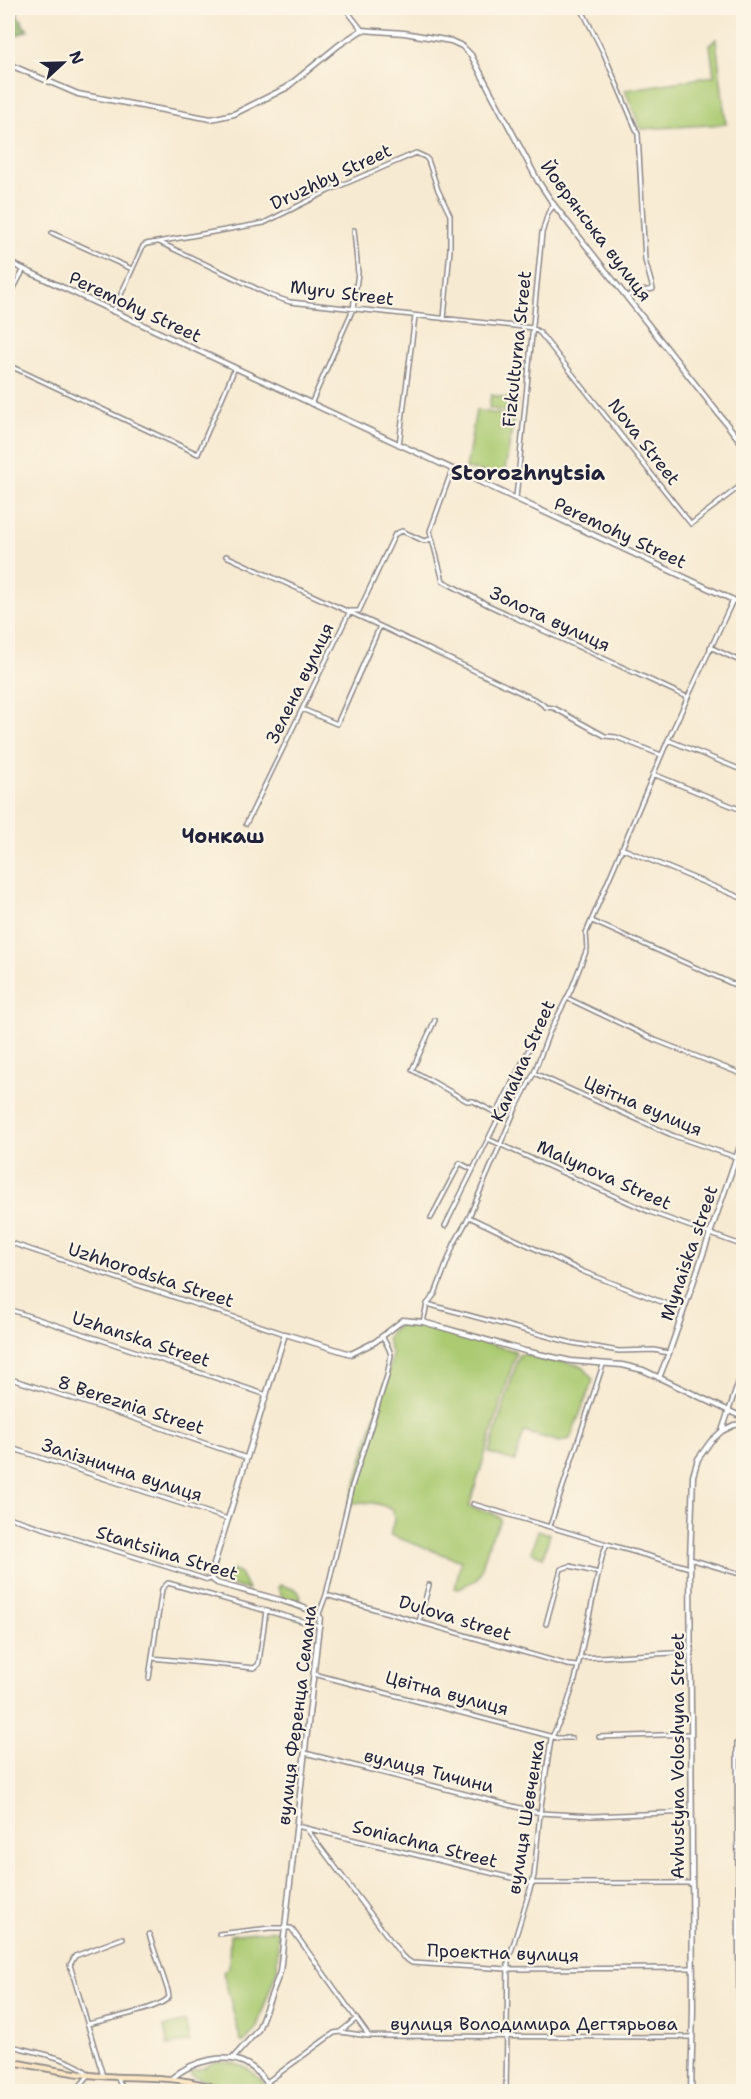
<svg xmlns="http://www.w3.org/2000/svg" width="751" height="2099" font-family="'Shantell Sans',sans-serif">
<rect width="100%" height="100%" fill="#fcf5e5"/>
<filter id="ink" filterUnits="userSpaceOnUse"><feTurbulence type="fractalNoise" baseFrequency=".0167" numOctaves="2"/><feDisplacementMap in="SourceGraphic" scale="12" xChannelSelector="R" yChannelSelector="G"/><feConvolveMatrix kernelMatrix="1 2 1 2 8 2 1 2 1" color-interpolation-filters="sRGB"/></filter>
<filter id="wash" filterUnits="userSpaceOnUse"><feTurbulence type="fractalNoise" baseFrequency=".008" numOctaves="4" result="noise"/><feDisplacementMap in="SourceGraphic" scale="24" xChannelSelector="R" yChannelSelector="G"/><feGaussianBlur stdDeviation="1.35" result="paint"/><feColorMatrix in="noise" values="0 0 0 0 0 0 0 0 0 0 0 0 0 0 0 0 0 1.4 0 .05"/><feComposite in="paint" operator="in"/></filter>
<g filter="url(#wash)">
<rect width="100%" height="100%" fill="#f7ead2"/>
<path fill="#abca72" stroke="#667656" stroke-width="1.5" d="M716,39L726,124L641,129L625,90L714,76L710,44Z
M491,395L517,400L514,414L489,408Z
M476,410L514,417L504,476L466,469Z
M407,1322L515,1351L516,1353L469,1507L492,1513L500,1518V1521L490,1540L480,1574L476,1580L457,1589L455,1588L461,1561L390,1535L394,1520L393,1510C378,1502 365,1500 350,1504L371,1429L388,1376L392,1355L387,1339L392,1330Z
M524,1354L583,1366L593,1380L570,1439L560,1442L524,1432L515,1461L489,1453L519,1355Z
M538,1530L550,1534L543,1557L531,1552Z
M232,1570L240,1573L248,1590L231,1585L227,1577Z
M280,1585L297,1590L301,1596L299,1600L292,1602L283,1599L278,1588Z
M271,1930L278,1932L277,1969L256,2029L244,2042H241L223,1972L229,1967L230,1935Z
M185,2021L190,2041L168,2046L164,2027Z
M215,2062C241,2061 255,2070 270,2091H235L191,2075L192,2071L203,2068Z"/>
<path fill="#88ae64" stroke="#556850" stroke-width="1.5" d="M9,8L17,10L18,18L22,20L23,25L28,30L11,38L8,35V10Z"/>
</g>
<g filter="url(#ink)">
<g fill="none" stroke-linecap="round" stroke-linejoin="round">
<defs>
<path id="minor" d="M345,8L362,30
M581,8L604,54L638,134L645,260L653,289L632,293L628,296
M52,233L132,269
M159,242L272,296L290,302L533,328L540,333L691,524L744,483
M8,299L24,269
M113,312L143,246L146,244L264,223L328,191L416,153L425,157L428,160L438,190L450,215V249L444,319
M8,365L198,454L235,368
M311,404L353,309L358,273L354,230
M399,445L415,316
M452,470L430,531L443,581L488,605L687,697
M516,498L542,233L548,213L554,205
M226,556L380,626L538,701L546,707L554,708L605,736L616,737L661,755
M710,647L744,663
M302,709L337,724L380,626
M668,740L744,771
M653,774L744,811
M246,824L350,611H359L395,534L402,531L424,541L432,539
M621,848L744,899
M592,921L744,989
M567,998L655,1040L744,1075
M435,1020L412,1070L467,1101H473L498,1114
M534,1073L674,1136L744,1160
M488,1139L650,1212L744,1246
M469,1217L584,1272L672,1306
M431,1218L460,1163L473,1170
M445,1226L499,1117V1109L550,1007
M8,1242L285,1334
M427,1304L572,1343L619,1351L654,1350L668,1353
M8,1309L267,1395
M423,1322L427,1304L435,1294L454,1244L469,1217L516,1108L534,1073L549,1033L571,990L587,949L586,933L668,740L733,600
M8,1378L124,1415L247,1458
M729,1410L744,1365
M8,1447L228,1519
M473,1504L607,1544
M8,1517L196,1576L208,1580L212,1578
M550,1526L603,1365
M690,1559L744,1575
M326,1595L568,1665L577,1666
M319,1614L326,1595L352,1486L387,1376L391,1355L389,1349L382,1336
M419,1622L429,1585
M546,1624L561,1569L570,1566L599,1573
M152,1658L254,1668L258,1665L259,1662L266,1611
M580,1658L691,1652
M314,1674L557,1738H572
M149,1678L162,1589L168,1583L320,1626
M599,1737L691,1734
M737,1743L739,2011L744,2015
M305,1753L540,1813L593,1816L691,1812
M297,1826L532,1883H691
M306,1828L403,1957L412,1963L507,1969L692,1968
M219,1934L270,1928H291L369,2036L692,2037
M88,2024C104,2020 161,2009 169,1997L168,1991L149,1934
M340,2032L356,2019
M8,2045C28,2051 76,2058 89,2075L79,2087L59,2092
M103,2076L70,1965L75,1956L123,1938
M117,2077L124,2092
M267,2082L334,2033L340,2032L369,2036
M506,2092L508,1962L534,1876L540,1813L551,1739L566,1708L575,1680L603,1553L607,1544L690,1568"/>
<path id="tertiary" d="M8,64L78,94L211,119L234,114L286,88L339,45L362,30L404,33L451,41L462,46L471,55L538,181L554,205L744,446
M8,262L744,605
M659,1378L669,1353L744,1135
M722,1431L729,1410
M233,2058L258,2030L280,1972L320,1617C314,1606 235,1589 217,1583L213,1580L211,1574L285,1334L351,1354L375,1342L403,1320L423,1322L525,1351L571,1361L622,1365L643,1370L744,1418
M172,2078C184,2068 195,2063 210,2060C241,2054 257,2067 274,2092
M691,2092L693,2008L690,1559L693,1476L698,1459L711,1441L722,1431L734,1425L744,1424"/>
<path id="secondary" d="M8,2061C34,2066 62,2072 89,2075C137,2080 179,2073 225,2092"/>
</defs>
<use href="#minor" stroke="#8c8686" stroke-width="6"/>
<use href="#tertiary" stroke="#8c8686" stroke-width="7"/>
<use href="#secondary" stroke="#8c8686" stroke-width="8"/>
<use href="#minor" stroke="#fff" stroke-width="3"/>
<use href="#tertiary" stroke="#fff" stroke-width="4"/>
<use href="#secondary" stroke="#fbe6c4" stroke-width="4.5"/>
</g>
</g>
<g text-anchor="middle" stroke-width="4.5" stroke-linejoin="round" paint-order="stroke">
<g font-size="18" fill="#22223b" stroke="#fcf5e5">
<text transform="translate(331 177) rotate(-25)" y="6">Druzhby Street</text>
<text transform="translate(596 231) rotate(53)" y="6">Йоврянська вулиця</text>
<text transform="translate(342 293) rotate(7)" y="6">Myru Street</text>
<text transform="translate(135 307) rotate(25)" y="6">Peremohy Street</text>
<text transform="translate(517 349) rotate(-84)" y="6">Fizkulturna Street</text>
<text transform="translate(644 442) rotate(52)" y="6">Nova Street</text>
<text transform="translate(620 533) rotate(25)" y="6">Peremohy Street</text>
<text transform="translate(550 619) rotate(25)" y="6">Золота вулиця</text>
<text transform="translate(300 683) rotate(-64)" y="6">Зелена вулиця</text>
<text transform="translate(523 1061) rotate(-66)" y="6">Kanalna Street</text>
<text transform="translate(643 1106) rotate(23)" y="6">Цвітна вулиця</text>
<text transform="translate(604 1175) rotate(24)" y="6">Malynova Street</text>
<text transform="translate(689 1253) rotate(-71)" y="6">Mynaiska street</text>
<text transform="translate(151 1275) rotate(18)" y="6">Uzhhorodska Street</text>
<text transform="translate(141 1339) rotate(18)" y="6">Uzhanska Street</text>
<text transform="translate(131 1405) rotate(18)" y="6">8 Bereznia Street</text>
<text transform="translate(122 1470) rotate(18)" y="6">Залізнична вулиця</text>
<text transform="translate(167 1553) rotate(17)" y="6">Stantsiina Street</text>
<text transform="translate(455 1618) rotate(17)" y="6">Dulova street</text>
<text transform="translate(447 1693) rotate(15)" y="6">Цвітна вулиця</text>
<text transform="translate(297 1715) rotate(-83)" y="6">вулиця Ференца Семана</text>
<text transform="translate(678 1756) rotate(-90)" y="6">Avhustyna Voloshyna Street</text>
<text transform="translate(429 1771) rotate(14)" y="6">вулиця Тичини</text>
<text transform="translate(526 1817) rotate(-81)" y="6">вулиця Шевченка</text>
<text transform="translate(425 1844) rotate(14)" y="6">Soniachna Street</text>
<text transform="translate(503 1953) rotate(2)" y="6">Проектна вулиця</text>
<text x="534" y="2030">вулиця Володимира Дегтярьова</text>
</g>
<g font-size="20" font-weight="bold" fill="#22223b" stroke="#fcf5e5">
<text x="223" y="843">Чонкаш</text>
</g>
<g font-size="21" font-weight="bold" fill="#22223b" stroke="#fcf5e5">
<text x="528" y="480">Storozhnytsia</text>
</g>
</g>
<rect width="751" height="2099" fill="none" stroke="#fcf5e5" stroke-width="30"/>
<g transform="translate(63 63) rotate(68)" stroke="#fcf5e5" stroke-width="4.5" paint-order="stroke">
<path d="M0-4.5L10 22L0 15L-10 22Z" fill="#22223b"/>
<text y="-9" font-size="16" font-weight="bold" text-anchor="middle" fill="#22223b">N</text>
</g>
</svg>
